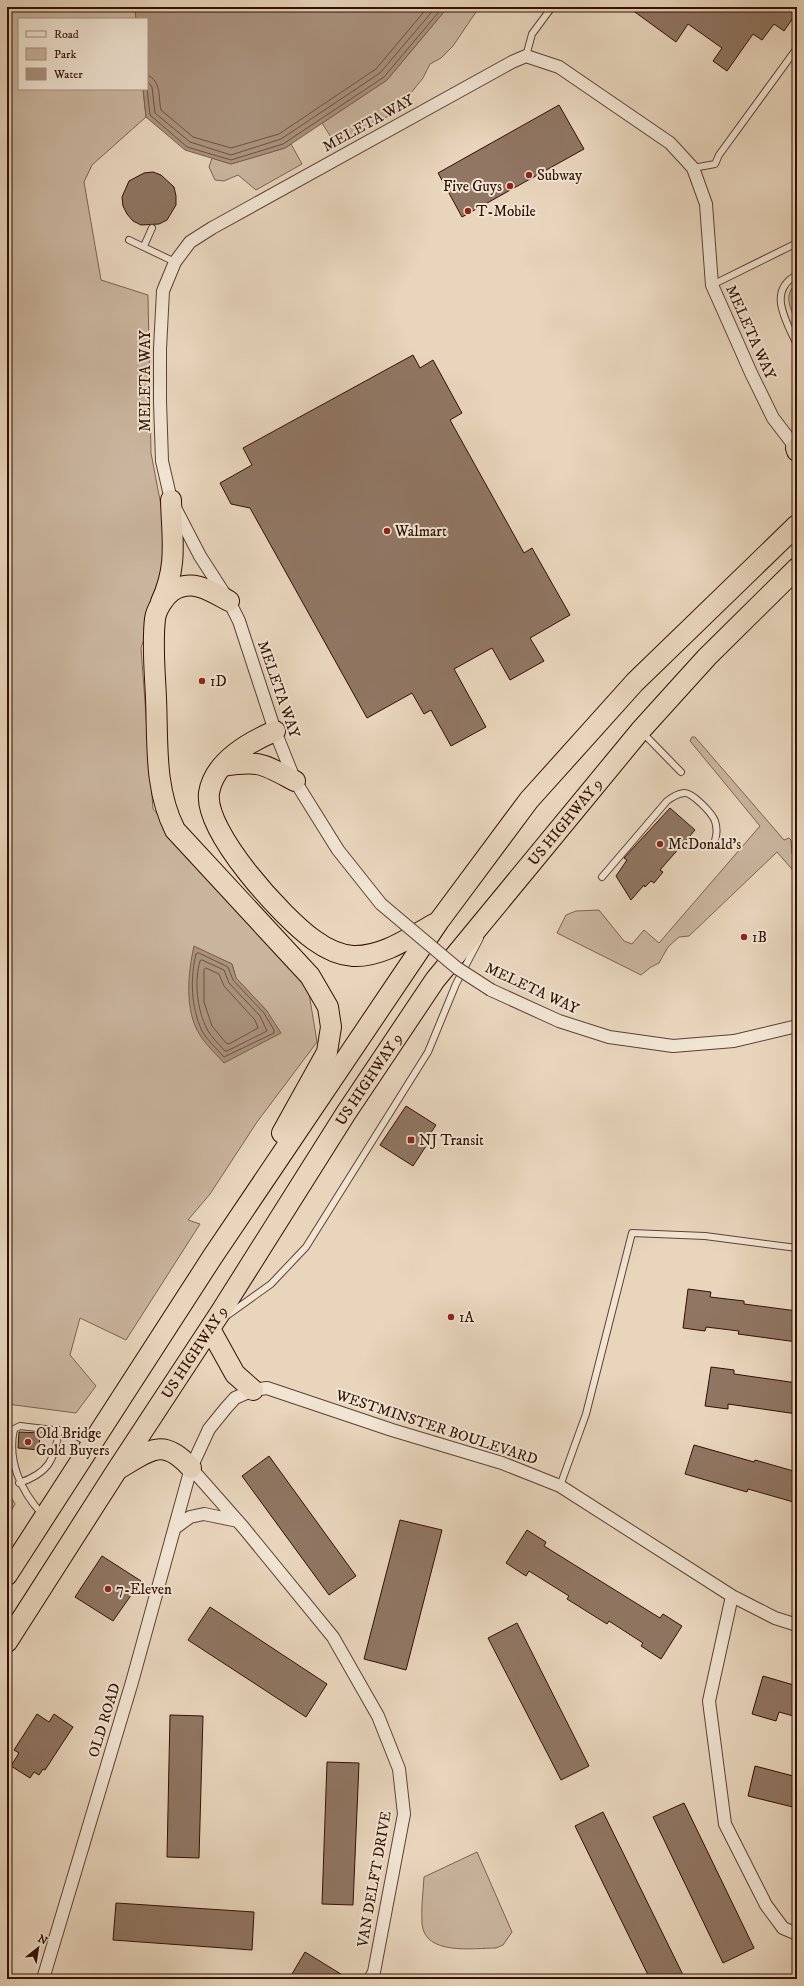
<svg xmlns="http://www.w3.org/2000/svg" width="804" height="1986" font-family="'IM FELL DW Pica',serif">
<rect width="100%" height="100%" fill="#e8d5bc"/>
<filter id="stains"><feTurbulence type="fractalNoise" baseFrequency=".005" numOctaves="4"/><feColorMatrix values="0 0 0 0 .2 0 0 0 0 .09 0 0 0 0 .02 0 0 0 .5 -.17"/></filter>
<radialGradient id="worn" r=".72"><stop offset=".6" stop-color="#630" stop-opacity="0"/><stop offset="1" stop-color="#630" stop-opacity=".3"/></radialGradient>
<path fill="#c9b49d" stroke="#7d6250" fill-rule="evenodd" d="M7,7H138L135,10L136,19H19V89H143L146,117L92,165L84,182L101,280L148,295L151,453L171,558L141,648L153,809L308,987L317,1042L257,1122L210,1194L188,1220L200,1224L126,1340L80,1318L70,1355L96,1386L76,1413L7,1404ZM194,947L232,964L236,978L267,1011Z
M448,7H474L476,12L453,46L441,58L430,64L423,78L410,94L403,108L336,145L322,123L387,80Z
M291,144L302,164L256,190L238,175L224,181L215,180L209,167L212,158L231,164L285,148Z
M797,283V324C791,309 782,295 797,283Z
M692,737H695L784,840L789,838L791,840L792,854L797,861V875L777,852L689,936L679,937L668,947L659,963L651,967L641,975L557,933L566,915L576,911L599,910L624,941L632,944L644,930L659,943L760,826L695,747L690,741Z
M7,1490L15,1504L7,1518Z
M477,1852L512,1932L503,1945L496,1948C474,1948 425,1956 422,1924C421,1909 423,1893 424,1877Z"/>
<path fill="#aa927d" stroke="#7a5e4c" d="M138,7H448L387,80L285,148L231,164L185,150L146,117L143,89H147V19H136L135,10Z
M194,946L232,964L236,978L267,1011L281,1033L224,1063C216,1054 206,1045 200,1035C184,1011 188,972 194,946Z"/>
<g fill="none" stroke-linecap="round" stroke-linejoin="round">
<path stroke="#6e5140" stroke-width="1" d="M147,75C162,81 158,97 161,110L193,137L231,148L279,134L376,69L428,7
M147,81L152,87L155,113L190,142L231,155L281,139L380,73L436,7
M147,88L150,115L187,147L231,160L283,144L384,77L443,7
M199,953L228,967L233,980L264,1013L274,1030V1033L224,1057C217,1049 207,1040 202,1031C191,1007 190,979 196,954Z
M202,960L224,970L229,983L260,1016L267,1031L227,1051H225C219,1044 211,1037 207,1029C197,1010 194,981 200,961Z
M206,968L219,974L224,986L255,1020L258,1028L229,1044L226,1043L212,1026L204,1002V970Z"/>
</g>
<path fill="#907663" stroke="#311003" d="M628,7H797V12L784,31L774,24L762,40L753,34L727,71L713,61L722,48L688,24L676,42Z
M559,105L584,149L462,217L438,173Z
M153,172L161,175L174,187L176,196V205L167,220L159,224L141,225L133,221L127,214L123,206L122,197L129,181L144,173Z
M413,355L420,368L433,360L462,413L450,420L524,553L532,548L570,615L530,638L544,661L510,680L492,648L454,669L486,727L451,746L431,710L424,714L412,693L367,718L250,508L231,504L220,483L252,465L243,448Z
M670,808L695,830L660,870L663,872L654,883L651,881L645,887L644,885L631,900L616,876L627,860L624,858Z
M406,1106L436,1125L428,1137V1143L413,1166L380,1145Z
M688,1289L711,1292L710,1297L744,1301V1304L797,1311V1342L738,1334L739,1331L706,1327L705,1331L683,1328Z
M711,1367L734,1370V1374L797,1383V1414L728,1404V1409L705,1406Z
M19,1432L40,1433L39,1450L18,1448Z
M694,1445L754,1462L755,1460L797,1472V1503L748,1489L747,1492L685,1474Z
M269,1456L356,1576L329,1595L242,1476Z
M400,1520L442,1530L406,1670L364,1659Z
M527,1530L546,1542L544,1546L660,1618L663,1614L682,1626L661,1659L641,1646L643,1643L609,1621L607,1624L567,1599L569,1596L529,1571L526,1576L506,1563Z
M102,1556L141,1581L113,1621L75,1597Z
M210,1607L327,1684L306,1717L188,1640Z
M517,1623L589,1766L561,1780L488,1638Z
M763,1676L797,1686V1717L779,1712L776,1721L752,1714Z
M37,1714L49,1722L54,1714L73,1727L45,1770L43,1769L39,1775L34,1772L30,1778L11,1766L19,1753L14,1750Z
M170,1715L203,1716L199,1858L167,1857Z
M327,1762L359,1763L353,1905L322,1904Z
M755,1766L797,1777V1808L748,1796Z
M684,1803L754,1948L723,1963L653,1817Z
M603,1812L685,1979H650L575,1826Z
M116,1903L254,1912L252,1950L113,1940Z
M305,1952L349,1979H289Z"/>
<g fill="none" stroke-linecap="round" stroke-linejoin="round">
<defs>
<path id="service" d="M526,56L532,34L552,7
M693,168L715,164L719,155L797,48
M129,240L175,262
M144,246L152,228
M797,275C766,291 787,322 797,345
M712,285L797,243
M642,732L681,772
M602,877L667,801C672,797 677,794 684,793C692,792 712,813 715,821C718,830 716,837 714,845
M225,1317L271,1284L306,1247L428,1052L456,984L480,938
M19,1483C49,1473 55,1459 59,1430
M560,1486L586,1414L632,1233L705,1236L797,1248
M42,1514C21,1491 7,1461 14,1429L20,1426L70,1432L90,1444"/>
<path id="minor" d="M381,904L338,850L295,781L275,731L239,621L229,601L200,556L171,500L162,461L160,401V349L163,291L175,262L190,242L212,228L512,62L526,56L559,67L670,143L693,168L706,204L712,285L751,373L773,418L796,448
M491,990L559,1021L609,1037L673,1046L734,1041L797,1026
M191,1468L243,1527L333,1637L378,1716L399,1769L404,1814L374,1972L370,1979
M175,1528L190,1517L204,1514L238,1521
M732,1596L709,1701L725,1824L766,1905L783,1928L797,1934
M43,1979L132,1682L191,1468L209,1429L226,1408L235,1398L253,1390L267,1388L392,1430L502,1463L560,1486L732,1596L775,1618L797,1625"/>
<g id="trunk">
<path d="M796,448L797,451"/>
<path d="M229,601C211,591 192,578 172,591C164,597 156,610 155,619C152,645 155,673 156,698C158,744 154,788 175,830L310,976L328,1007L331,1027L327,1052L282,1133"/>
<path d="M161,602C178,566 172,538 171,500"/>
<path d="M275,731C249,742 214,762 209,793C204,832 283,918 314,940C325,948 339,955 353,956C382,957 409,938 434,924"/>
<path d="M223,766C260,760 263,764 295,781"/>
<path d="M210,1329L235,1374L253,1390"/>
<path d="M120,1468C151,1450 163,1437 191,1468"/>
<path d="M7,1575L213,1256L439,921L529,800L635,682L797,525"/>
<path id="s1" d="M7,1642L117,1470L220,1313L346,1113L435,980L640,731L707,657L797,568"/>
</g>
</defs>
<use href="#service" stroke="#5f4131" stroke-width="8"/>
<use href="#minor" stroke="#5f4131" stroke-width="14"/>
<use href="#trunk" stroke="#311003" stroke-width="22"/>
<use href="#service" stroke="#f0e4d3" stroke-width="6"/>
<use href="#minor" stroke="#f0e4d3" stroke-width="12"/>
<use href="#trunk" stroke="#e8d5bc" stroke-width="20"/>
<defs>
<path id="minor-bridge" d="M381,904L457,968L491,990"/>
</defs>
<use href="#minor-bridge" stroke="#5f4131" stroke-width="14" stroke-linecap="butt"/>
<use href="#minor-bridge" stroke="#f0e4d3" stroke-width="12"/>
</g>
<g fill="#8f2418" stroke="#f0e4d3" stroke-width="1.5">
<circle cx="529" cy="175" r="4"/>
<circle cx="510" cy="186" r="4"/>
<circle cx="468" cy="211" r="4"/>
<circle cx="387" cy="531" r="4"/>
<circle cx="202" cy="681" r="4"/>
<circle cx="660" cy="844" r="4"/>
<circle cx="744" cy="937" r="4"/>
<rect x="407" y="1136" width="8" height="8" rx="2"/>
<circle cx="451" cy="1317" r="4"/>
<circle cx="28" cy="1442" r="4"/>
<circle cx="108" cy="1589" r="4"/>
</g>
<g text-anchor="middle" stroke-width="4" stroke-linejoin="round" paint-order="stroke">
<g font-size="15" fill="#311003" stroke="#f0e4d3">
<text transform="translate(368 123) rotate(-29)" y="5">MELETA WAY</text>
<text transform="translate(751 332) rotate(66)" y="5">MELETA WAY</text>
<text transform="translate(145 381) rotate(-90)" y="5">MELETA WAY</text>
<text transform="translate(279 689) rotate(71)" y="5">MELETA WAY</text>
<text dy="5" stroke="none"><textPath href="#s1" startOffset="993">US HIGHWAY 9</textPath></text>
<text transform="translate(532 988) rotate(25)" y="5">MELETA WAY</text>
<text dy="5" stroke="none"><textPath href="#s1" startOffset="669">US HIGHWAY 9</textPath></text>
<text dy="5" stroke="none"><textPath href="#s1" startOffset="345">US HIGHWAY 9</textPath></text>
<text transform="translate(437 1427) rotate(18)" y="5">WESTMINSTER BOULEVARD</text>
<text transform="translate(104 1720) rotate(-73)" y="5">OLD ROAD</text>
<text transform="translate(374 1879) rotate(-80)" y="5">VAN DELFT DRIVE</text>
</g>
<g font-size="15" fill="#311003" stroke="#f0e4d3" text-anchor="start">
<text x="537" y="180">Subway</text>
<text x="502" y="191" text-anchor="end">Five Guys</text>
<text x="476" y="216">T-Mobile</text>
<text x="395" y="536">Walmart</text>
<text x="210" y="686">1D</text>
<text x="668" y="849">McDonald's</text>
<text x="752" y="942">1B</text>
<text x="419" y="1145">NJ Transit</text>
<text x="459" y="1322">1A</text>
<text x="36" y="1438">Old Bridge<tspan x="36" dy="17">Gold Buyers</tspan></text>
<text x="116" y="1594">7-Eleven</text>
</g>
</g>
<rect width="804" height="1986" fill="none" stroke="#e8d5bc" stroke-width="24"/>
<rect x="8" y="8" width="788" height="1970" fill="none" stroke="#311003" stroke-width="2"/>
<rect x="12" y="12" width="780" height="1962" fill="none" stroke="#311003"/>
<rect x="18" y="18" width="130" height="72" fill="#f0e4d3" stroke="#a48f80"/>
<rect x="26" y="31" width="20" height="6" fill="#f0e4d3" stroke="#a48f80"/>
<text x="54" y="38" font-size="12" fill="#311003">Road</text>
<rect x="26" y="48" width="20" height="12" fill="#c9b49d" stroke="#a48f80"/>
<text x="54" y="58" font-size="12" fill="#311003">Park</text>
<rect x="26" y="68" width="20" height="12" fill="#aa927d" stroke="#a48f80"/>
<text x="54" y="78" font-size="12" fill="#311003">Water</text>
<g transform="translate(38 1948) rotate(30)" stroke="#f0e4d3" stroke-width="3" paint-order="stroke">
<path d="M0-3L7 15L0 10L-7 15Z" fill="#311003"/>
<text y="-6" font-size="11" font-weight="bold" text-anchor="middle" fill="#311003">N</text>
</g>
<rect width="100%" height="100%" filter="url(#stains)"/>
<rect width="100%" height="100%" fill="url(#worn)"/>
</svg>
